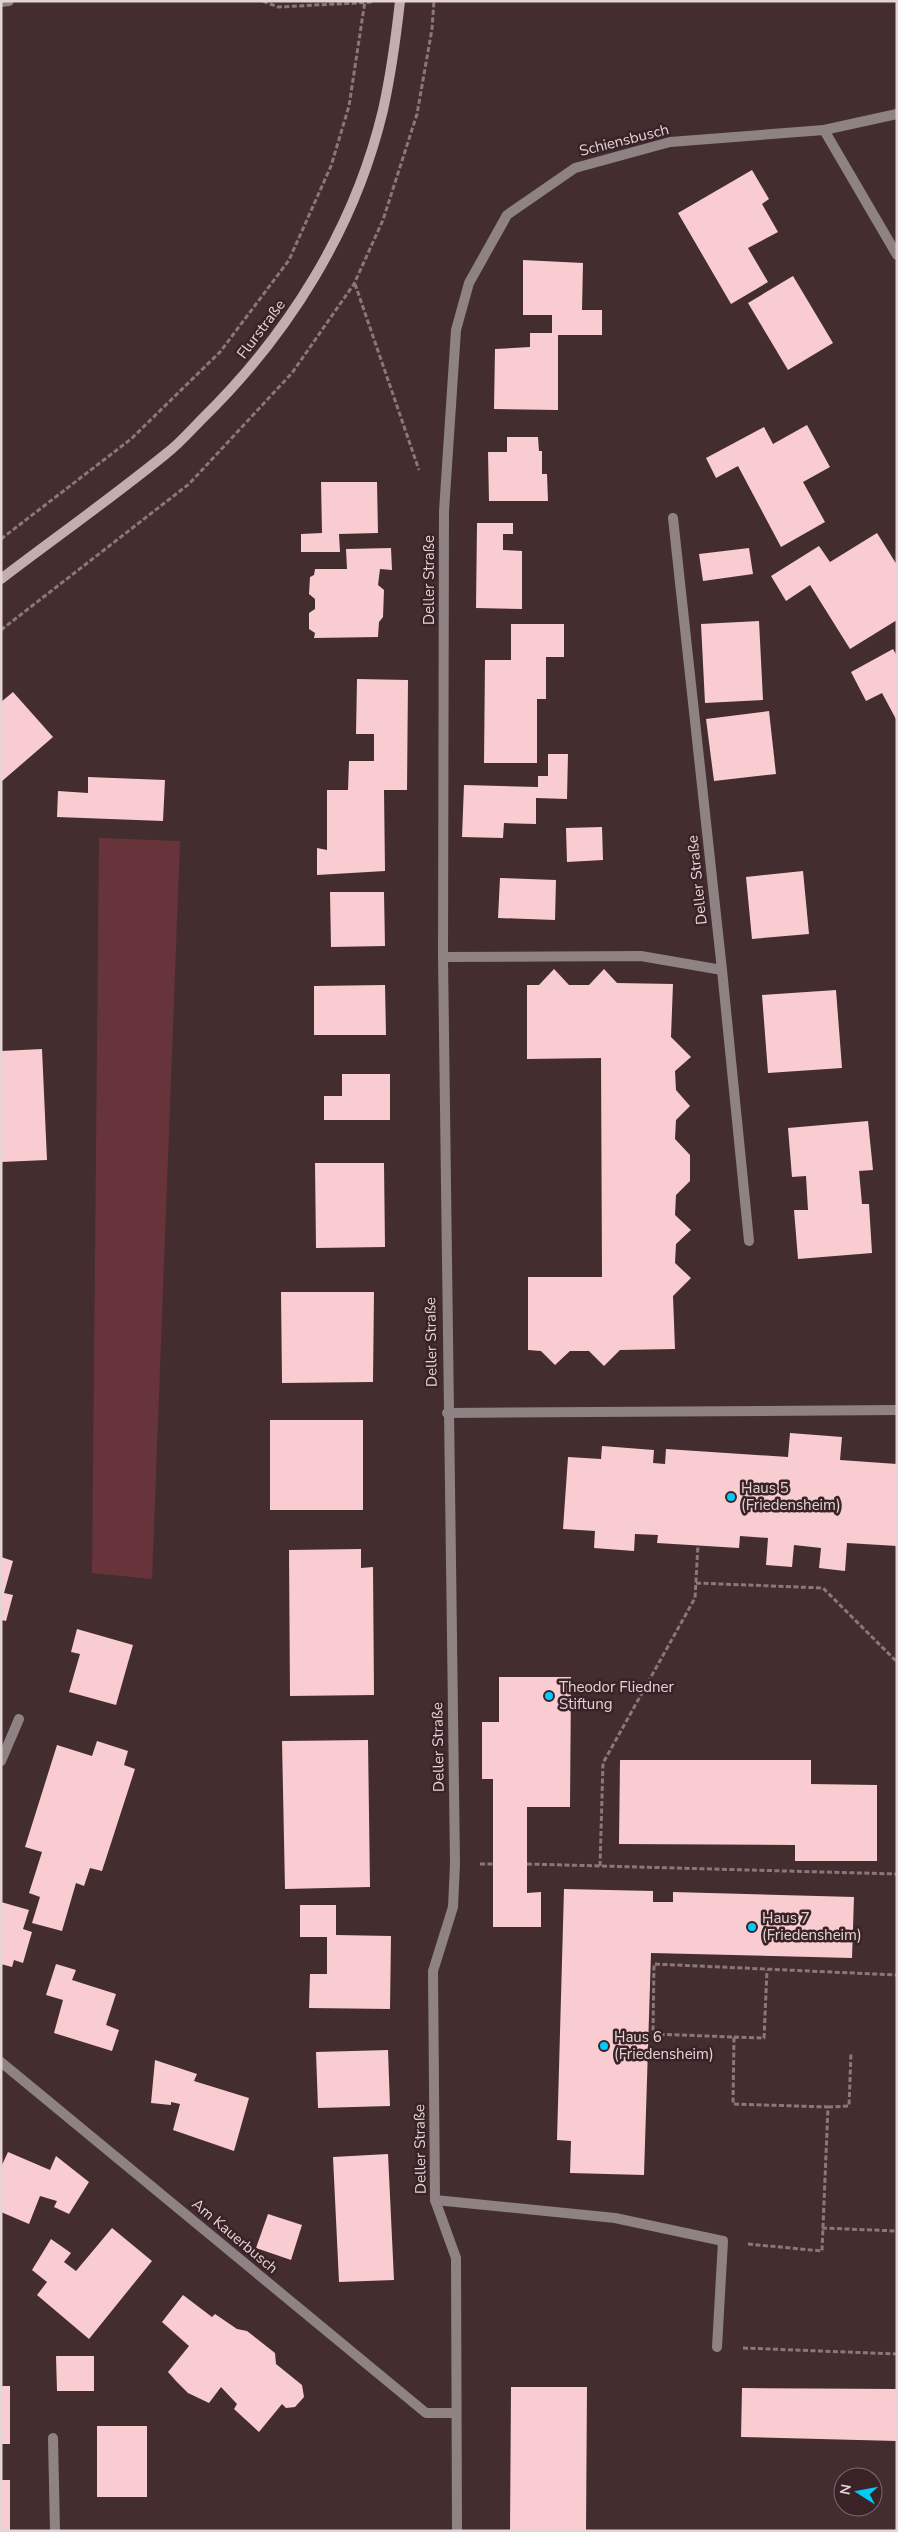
<svg xmlns="http://www.w3.org/2000/svg" width="898" height="2532" font-family="'Nunito Sans',sans-serif">
<rect width="100%" height="100%" fill="#442d2f"/>
<path fill="#67343c" d="M99,838L180,841L152,1579L92,1573Z"/>
<path fill="#f8ccd0" d="M752,170L769,199L762,204L778,232L748,248L768,282L731,304L678,213Z
M523,260L583,263L582,310H602V335H558V410L494,409L495,349L530,347V333H552V315H523Z
M793,276L833,343L788,370L748,303Z
M807,425L830,467L803,482L825,522L781,547L738,466L716,478L706,458L764,427L773,444Z
M507,437H538L539,451H542V474H547L548,501H489L488,452H507Z
M321,482H377L378,533L339,534L340,552H301V534L322,533Z
M477,523H513V534H503V550L522,551V609L476,608Z
M877,533L897,565V620L850,649L810,585L786,601L771,576L819,546L830,562Z
M391,548L392,570L380,569L378,585L384,590L383,617L379,622L378,637L314,638L315,633L309,629V613L315,609V599L309,594L310,577L314,575L315,569H347L346,549Z
M749,548L753,574L703,581L699,554Z
M759,621L763,700L705,703L701,624Z
M511,624H564V657H546V699H537V763H484L485,660H511Z
M893,649L897,656V721L882,693L866,701L851,672Z
M357,679L408,680L407,790H384L385,871L317,875V848L327,850V790H348L349,761H374V734H356Z
M13,692L53,737L1,782V702Z
M769,711L776,774L714,781L706,719Z
M548,754H568L567,799L536,798V824L504,823L503,838L462,837L464,785L538,787V776H548Z
M88,777L165,780L163,821L57,817L58,791L88,793Z
M602,827L603,860L567,862L566,828Z
M803,871L809,934L752,939L746,877Z
M500,878L556,880L555,920L498,918Z
M330,892H384L385,946L331,947Z
M554,969L569,985H589L604,969L617,983L673,984L671,1037L691,1057L675,1071L676,1090L690,1106L676,1120L675,1139L690,1155V1181L676,1195L675,1215L691,1230L676,1244L675,1263L691,1278L673,1296L675,1349L620,1350L604,1366L589,1351H570L555,1365L541,1351L528,1350V1277H602L601,1058L527,1059V985H539Z
M385,985L386,1035H314V986Z
M836,990L842,1068L768,1073L762,995Z
M42,1049L47,1160L1,1162V1051Z
M342,1074H390V1120H324V1096H342Z
M868,1121L873,1170L859,1171L862,1204H869L872,1253L798,1259L794,1210H808L806,1176L792,1177L788,1128Z
M315,1163H384L385,1247L316,1248Z
M281,1292H374L373,1382L282,1383Z
M270,1420H363V1510H270Z
M790,1433L842,1437L840,1460L897,1464V1546L847,1543L845,1571L819,1568L821,1548L794,1545L792,1567L766,1565L768,1538L740,1536L739,1548L657,1543L658,1535L635,1534L634,1551L594,1548L595,1531L563,1529L568,1457L601,1459L602,1446L654,1450L653,1463L665,1464L666,1449L788,1457Z
M361,1549V1568L373,1567L374,1695L290,1696L289,1550Z
M1,1557L13,1561L4,1593L13,1595L6,1621L1,1620Z
M77,1629L133,1645L116,1705L69,1692L80,1654L71,1652Z
M499,1677H571L570,1807H527V1893L541,1892V1927H493V1779H482V1722H499Z
M368,1740L370,1887L285,1889L282,1741Z
M97,1741L128,1751L124,1765L135,1769L102,1871L90,1868L84,1886L76,1883L62,1931L32,1923L40,1897L29,1893L42,1852L25,1847L57,1745L92,1756Z
M620,1760H811V1784L877,1785V1861H795V1845L619,1844Z
M564,1889L653,1891V1902H673V1892L854,1897L852,1958L651,1953L644,2175L570,2173L571,2141L557,2140Z
M1,1902L29,1910L23,1929L32,1932L23,1963L14,1960L12,1967L1,1964Z
M300,1905H336V1935L391,1936L390,2009L309,2008L310,1974H327V1937H300Z
M56,1964L76,1970L72,1980L116,1994L106,2025L119,2030L112,2051L54,2033L63,2000L46,1995Z
M388,2050L390,2106L318,2108L316,2052Z
M155,2060L197,2074L194,2081L249,2098L234,2151L173,2130L180,2104L171,2102V2105L151,2103Z
M8,2152L50,2170L56,2156L89,2182L69,2214L54,2207L57,2201L40,2196L29,2224L1,2212V2167Z
M388,2154L394,2280L339,2282L333,2157Z
M268,2214L302,2225L291,2260L256,2248Z
M112,2228L152,2261L89,2339L37,2295L47,2282L32,2270L51,2239L71,2253L64,2262L76,2271Z
M183,2295L212,2317L215,2314L237,2329L247,2331L275,2353L276,2364L302,2385L304,2397L295,2407L286,2408L282,2404L259,2432L234,2409L237,2404L221,2387L209,2403L188,2393L176,2381L168,2372L189,2346L162,2322Z
M56,2356H94V2391H57Z
M1,2386H10V2444H1Z
M511,2387H587L586,2531H510Z
M742,2388L897,2389V2441L741,2437Z
M97,2426H147V2497H97Z
M1,2480H10V2531H1Z"/>
<g fill="none" stroke-linecap="round" stroke-linejoin="round">
<path stroke="#8a7779" stroke-width="3" stroke-dasharray="5 2.5" stroke-linecap="butt" d="M263,1L278,7L374,2
M355,284L419,470
M1,539L131,439L220,352L289,260L331,166L349,106L365,1
M1,630L189,484L292,373L354,284L383,220L417,114L432,29L434,1
M696,1583L823,1588L897,1662
M480,1864H493
M527,1864L897,1874
M600,1866L603,1763L695,1598L698,1545
M734,2037L764,2038L767,1970
M828,2107L849,2106L851,2053
M822,2228L897,2231
M748,2244L822,2251L828,2107L733,2104L734,2037L653,2034L654,1964L897,1975
M743,2348L897,2354"/>
<path stroke="#8e8283" stroke-width="10" d="M897,114L824,130L897,255
M447,1413L897,1410
M435,2200L615,2218L723,2241L717,2347"/>
<path stroke="#8e8283" stroke-width="10" d="M1,2L9,1
M673,518L722,970
M443,957L641,956L722,970L749,1241
M1,1761L19,1719
M1,2062L426,2413H456
M53,2438L55,2531
M457,2531L456,2258L435,2200L433,1971L453,1907L455,1864L443,957L444,511L456,330L469,283L507,215L575,168L670,142L824,130"/>
<path stroke="#c2adaf" stroke-width="10" d="M1,579C56,537 113,497 167,453C180,443 191,430 202,419C289,334 355,228 383,110C391,74 396,37 400,1"/>
</g>
<g fill="#00cbf9" stroke="#392326" stroke-width="2">
<circle cx="731" cy="1497" r="5"/>
<circle cx="549" cy="1696" r="5"/>
<circle cx="752" cy="1927" r="5"/>
<circle cx="604" cy="2046" r="5"/>
</g>
<g text-anchor="middle" stroke-width="5" stroke-linejoin="round" paint-order="stroke">
<g font-size="15" fill="#e3d4d5" stroke="#392326">
<text transform="translate(624 140) rotate(-14)" y="5">Schiensbusch</text>
<text transform="translate(261 329) rotate(-53)" y="5">Flurstraße</text>
<text transform="translate(429 580) rotate(-90)" y="5">Deller Straße</text>
<text transform="translate(697 880) rotate(-96)" y="5">Deller Straße</text>
<text transform="translate(431 1342) rotate(-91)" y="5">Deller Straße</text>
<text transform="translate(438 1747) rotate(-91)" y="5">Deller Straße</text>
<text transform="translate(420 2149) rotate(-91)" y="5">Deller Straße</text>
<text transform="translate(235 2236) rotate(40)" y="5">Am Kauerbusch</text>
</g>
<g font-size="15" fill="#e3d4d5" stroke="#392326" text-anchor="start">
<text x="741" y="1493">Haus 5<tspan x="741" dy="17">(Friedensheim)</tspan></text>
<text x="559" y="1692">Theodor Fliedner<tspan x="559" dy="17">Stiftung</tspan></text>
<text x="762" y="1923">Haus 7<tspan x="762" dy="17">(Friedensheim)</tspan></text>
<text x="614" y="2042">Haus 6<tspan x="614" dy="17">(Friedensheim)</tspan></text>
</g>
</g>
<rect width="898" height="2532" fill="none" stroke="#e3d4d5" stroke-width="5"/>
<g transform="translate(858 2492) rotate(281)"><circle r="24" fill="#392326" stroke="#7d6a6c"/>
<path d="M0-4L9 19L0 12L-9 19Z" fill="#00cbf9"/>
<text y="-8" font-size="14" font-weight="bold" text-anchor="middle" fill="#e3d4d5">N</text>
</g>
</svg>
